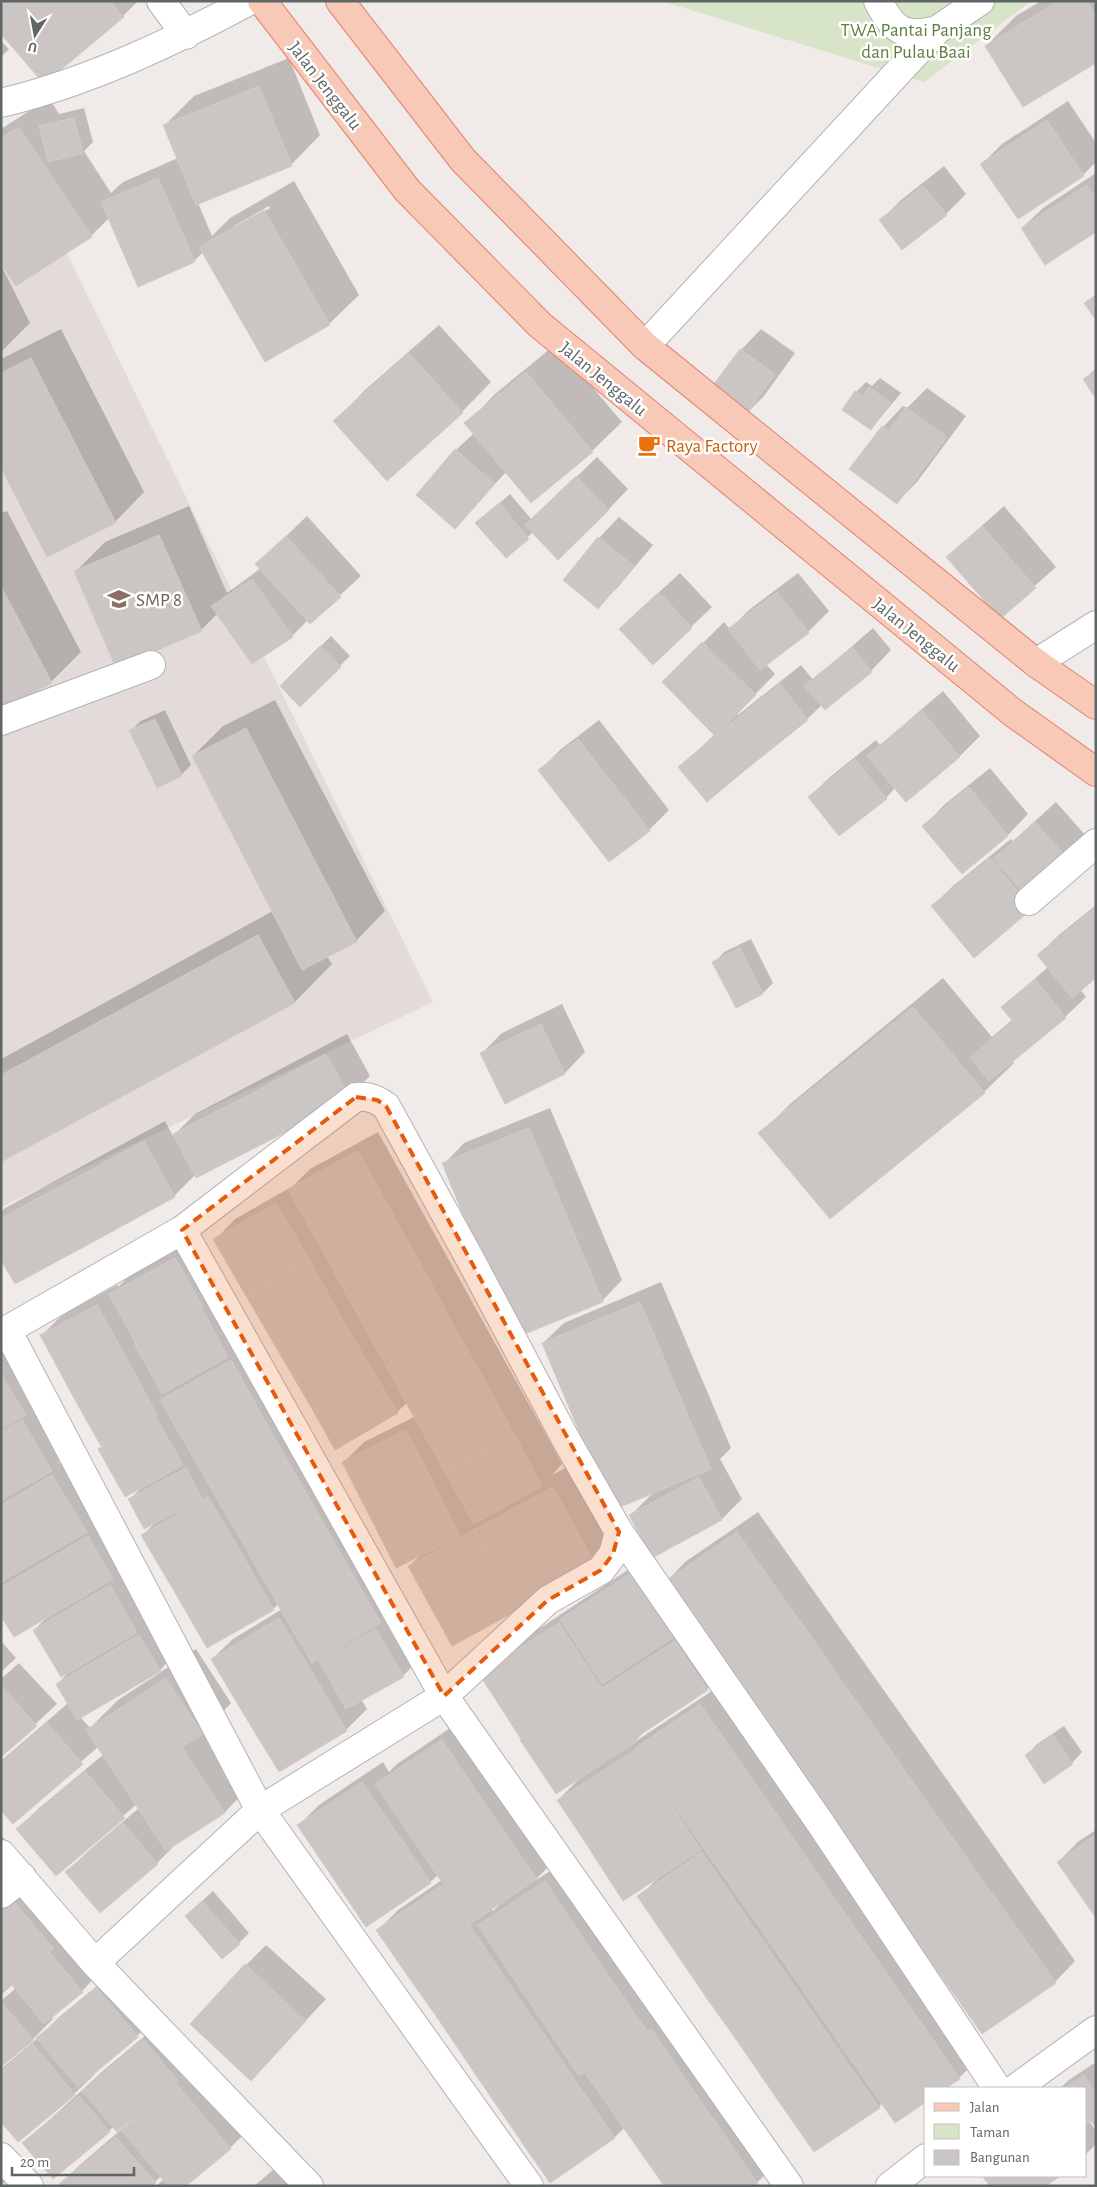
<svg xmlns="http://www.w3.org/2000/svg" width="1097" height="2187" font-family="'Alegreya Sans',sans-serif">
<rect width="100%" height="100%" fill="#f0eae8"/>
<path fill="#e2dbd9" d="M33,184L433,1002L1,1207V197Z"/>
<path fill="#d7e4c8" d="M662,1H1031L924,82Z"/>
<path fill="#0003" fill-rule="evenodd" d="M1,1H138L123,16Z
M1041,1H1096V62L986,46L1016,16Z
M1,41L9,49L1,57Z
M289,58L320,135L291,165L198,203L212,236L230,218L294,181L359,295L329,324L203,252L194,261L109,218L91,236L1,264V129L49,98L59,114L84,108L93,142L84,151L111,193L123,182L178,158L165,125L194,96ZM269,206L270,208L234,229V226Z
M1068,101L1096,143V162L1083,175L982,164L1002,144Z
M944,166L966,194L946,214L881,220L901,200Z
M1096,173V231L1022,228L1043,208Z
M1,265L30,323L1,352Z
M439,325L491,382L462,412L335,421L364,391Z
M61,329L144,492L115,522L1,465V359Z
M761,329L795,353L764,396L744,416L741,350Z
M556,344L622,422L592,451L506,472L455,527L456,450L474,433L466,424L495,394Z
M1096,368V397L1084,380Z
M880,378L901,393L871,429L856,392L866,382L872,386Z
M927,388L966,416L917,482L897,502L851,469L883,427L903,406L907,408Z
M597,457L628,489L608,510L533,532L506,557L477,523L510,494L532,520Z
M189,506L227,593L261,568L257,564L307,516L361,576L310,623L308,620L292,636L218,613L201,630L75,572L105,542Z
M1004,506L1056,567L1000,617L947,557Z
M7,511L81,652L51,682L1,707V513Z
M619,517L653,545L618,587L598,607L564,580L599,538Z
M680,573L712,607L653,663L641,609Z
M798,573L829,611L808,632L766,664L775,674L736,714L738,715L801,665L813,680L873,628L891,650L871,671L822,705L807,719L680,767L715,734L664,682L724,622L730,629L750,609Z
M331,636L350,656L300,705L281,686Z
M943,691L980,736L960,756L906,801L895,788L886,798L809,797L830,777L876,740L880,745Z
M275,700L385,911L356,941L327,956L332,964L295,1002L2,1161L1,1059L3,1058L273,911L193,756L223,726Z
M165,710L191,765L181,775L130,731L141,721Z
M599,720L669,810L649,830L540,770L560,750Z
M990,768L1028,814L1008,835L962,872L924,826L944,805Z
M1056,802L1086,836L1052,888L932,906L953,886L1011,839L1013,841Z
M1096,905V976L1080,989L1086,997L1065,1017L1012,1061L1014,1063L984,1092L760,1134L790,1104L943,978L992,1037L1012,1020L1003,1007L1048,967L1038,955L1059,935Z
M751,939L773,983L763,993L736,1006L714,963L724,952Z
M562,1004L585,1052L565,1073L505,1102L482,1053L502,1033Z
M347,1034L370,1076L349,1096L196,1174L174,1196L1,1257V1212L5,1208L165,1121L173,1136L195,1114Z
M550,1108L622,1280L602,1301L444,1164L464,1143Z
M378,1132L562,1464L552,1475L583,1459L626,1537L596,1567L409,1566L421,1555L344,1462L364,1442L416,1416L408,1402L397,1412L215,1240L235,1219L293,1186L310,1169Z
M195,1239L423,1656L403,1676L361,1699L367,1709L346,1730L280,1770L212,1659L233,1639L282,1609L279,1604L273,1609L143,1535L155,1523L129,1500L141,1488L99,1449L103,1446L41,1336L62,1315L117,1285L118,1287L131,1274Z
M661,1282L731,1448L720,1459L742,1499L722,1519L654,1556L669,1579L685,1562L758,1512L1075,1961L1055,1982L726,1670L707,1689L648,1728L633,1743L721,1685L979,2058L959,2078L944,2088H926L882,2103L879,2107L639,1897L657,1879L558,1800L580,1778L556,1792L480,1674L501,1654L652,1554L631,1515L654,1492L543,1343L564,1323Z
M1,1315L72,1449L57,1464L73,1456L106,1511L92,1525L109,1516L133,1558L119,1572L130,1566L157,1611L145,1623L160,1615L180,1649L160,1670L80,1717L90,1728L118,1700L196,1649L231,1703L214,1721L254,1782L225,1812L177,1843L157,1863L67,1872L87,1852L139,1808L137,1804L56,1874L18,1829L38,1809L104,1754L99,1746L13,1822L1,1809V1761L68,1703L57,1684L70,1671L34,1630L47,1617L1,1614V1583L5,1580H1Z
M1,1641L16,1658L1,1672Z
M19,1663L57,1704L1,1756V1679Z
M462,1720L557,1858L533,1882L566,1861L778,2163L753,2186L625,2127L615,2137L550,2181L378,1930L398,1910L442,1880L438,1875L430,1882L298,1826L319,1805L383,1762L389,1772L397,1764ZM501,1902V1903L493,1911L491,1908Z
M1064,1726L1082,1752L1072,1763L1044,1782L1026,1756L1036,1745Z
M1096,1830V1916L1058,1862L1079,1841Z
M1,1835L11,1847L1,1858Z
M28,1874L102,1970L82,1991L51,2016L53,2019L33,2039L1,2065V2001L16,1988L13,1984L1,1995V1899Z
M213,1891L249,1933L239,1943L186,1916Z
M266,1945L326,1999L251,2079L246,1965Z
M118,1969L158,2016L137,2036L94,2072L95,2074L74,2094L18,2140L1,2120V2069L38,2038L58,2018Z
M164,2020L198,2060L182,2076L183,2077L198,2065L251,2127L230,2148L185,2186H156L164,2179L161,2176L155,2182L60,2184L81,2164L138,2115L137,2114L114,2126L109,2131L24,2143L104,2070Z
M1096,2062V2124L1092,2119L1089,2121L1096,2131V2144L1086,2154V2088H1060L1069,2080Z
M286,2159L309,2186H254Z
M1,2161L13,2175L1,2186Z
M984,2176H1058L1044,2186H992Z"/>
<path fill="#cbc5c4" stroke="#d4c9c7" d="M1,1H110L124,17L44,84L1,34Z
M1058,1H1087L1096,16V63L1023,107L985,46Z
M259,86L292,166L196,205L163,125Z
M74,118L83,153L48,162L39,126Z
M1047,120L1084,176L1018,219L980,164Z
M19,127L92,237L16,286L1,264V138Z
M158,178L195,262L138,287L101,202Z
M1087,185L1096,199V232L1045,265L1021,228Z
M923,186L947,215L902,250L879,220Z
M264,210L330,325L265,362L199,247Z
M1096,295V320L1084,303Z
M740,349L775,374L744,418L708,392Z
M409,353L463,413L387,481L333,421Z
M31,358L116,523L47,557L1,468V373Z
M1096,371V399L1083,379Z
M526,372L593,452L531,503L464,423Z
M869,387L891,403L871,430L842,410L855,391L862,396Z
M906,407L947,437L897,504L849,469L882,426L889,430Z
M455,449L495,484L455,529L416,495Z
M576,476L609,510L558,560L525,525Z
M499,503L529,539L506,558L475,523Z
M982,526L1036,588L1000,619L946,557Z
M159,535L202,631L116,668L74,571Z
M286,536L341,597L310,624L255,564Z
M598,537L634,566L598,609L563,580Z
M252,579L293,637L252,664L211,606Z
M1,586L52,683L1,709Z
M659,592L692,628L653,665L619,629Z
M777,592L809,633L760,670L728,629Z
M702,642L756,695L715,736L662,682Z
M320,646L341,667L300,707L280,686Z
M852,647L872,672L825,710L804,686Z
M780,684L808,720L744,771L715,736Z
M922,711L960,757L906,802L867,756Z
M155,719L182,776L157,788L129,730Z
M246,728L357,942L302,970L192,756Z
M715,736L744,771L707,802L678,767Z
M578,739L650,831L609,862L538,770Z
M855,759L887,799L839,836L808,797Z
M969,787L1008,836L962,874L922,826Z
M1035,822L1066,857L1025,894L993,859Z
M990,858L1032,909L974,958L931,906Z
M1096,907V978L1072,998L1037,955Z
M258,935L295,1003L1,1162V1075Z
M740,948L763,994L736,1008L712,962Z
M1035,979L1066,1018L989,1081L970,1057L1013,1022L1001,1007Z
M913,1007L985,1093L830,1219L758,1133Z
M541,1024L565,1074L505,1104L480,1053Z
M326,1054L350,1097L278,1136L254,1092Z
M254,1092L278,1136L196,1178L173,1134Z
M529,1128L557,1193L469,1229L442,1163Z
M144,1141L175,1197L91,1243L59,1187Z
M358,1151L396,1220L326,1257L288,1189Z
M59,1187L91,1243L15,1284L1,1260V1218Z
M557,1193L581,1250L494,1286L469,1229Z
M276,1203L309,1259L246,1296L213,1239Z
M396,1220L425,1272L355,1310L326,1257Z
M581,1250L603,1302L515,1338L494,1286Z
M175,1258L203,1307L136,1344L109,1294Z
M309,1259L342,1319L280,1354L246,1296Z
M425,1272L455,1328L386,1366L355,1310Z
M640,1302L661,1351L563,1393L542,1343Z
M97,1305L132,1368L75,1400L40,1335Z
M202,1309L228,1357L162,1394L135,1345Z
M342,1319L373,1371L311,1407L280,1354Z
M455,1328L484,1379L414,1417L386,1366Z
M661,1351L685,1409L587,1450L563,1393Z
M231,1360L264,1419L194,1459L160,1400Z
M132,1368L157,1415L101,1446L75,1400Z
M373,1371L398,1413L335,1450L311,1407Z
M1,1374L26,1415L1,1429Z
M484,1379L514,1434L445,1472L414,1417Z
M685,1409L711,1469L613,1510L587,1450Z
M156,1417L183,1465L125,1497L98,1449Z
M264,1419L288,1461L218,1500L194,1459Z
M22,1420L52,1471L1,1500V1432Z
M406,1430L429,1474L365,1507L342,1462Z
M514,1434L542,1486L474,1524L445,1472Z
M288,1461L320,1517L250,1556L218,1500Z
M186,1468L202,1498L144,1529L128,1499Z
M429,1474L460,1536L396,1568L365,1507Z
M52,1475L87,1532L1,1582V1505Z
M699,1477L722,1520L652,1558L629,1515Z
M553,1487L597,1568L518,1610L474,1530Z
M208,1496L244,1558L177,1596L141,1535Z
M320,1517L352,1573L282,1612L250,1556Z
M474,1530L518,1610L452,1646L408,1566Z
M737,1532L772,1582L698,1632L663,1583Z
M88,1536L113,1579L14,1637L1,1616V1587Z
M244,1558L274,1610L207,1648L177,1596Z
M352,1573L381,1623L312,1663L282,1612Z
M631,1573L674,1637L602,1684L560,1619Z
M772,1582L810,1635L737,1686L698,1632Z
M110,1585L137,1632L61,1677L33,1630Z
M279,1618L312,1672L243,1713L211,1659Z
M559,1623L601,1687L521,1739L479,1674Z
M376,1629L404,1677L346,1709L319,1661Z
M139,1635L161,1671L77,1720L56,1684Z
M810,1635L848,1690L775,1741L737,1686Z
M675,1641L708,1690L637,1737L604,1687Z
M312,1672L347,1731L279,1772L243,1713Z
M166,1678L203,1734L182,1747L225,1813L166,1851L86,1730Z
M1,1685L37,1726L1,1757Z
M602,1686L637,1741L556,1794L520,1740Z
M848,1690L876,1729L803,1780L775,1741Z
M700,1704L737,1757L672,1802L635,1748Z
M47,1723L83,1764L13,1824L1,1811V1763Z
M876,1729L912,1781L839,1832L803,1780Z
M1053,1735L1073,1764L1044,1784L1025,1755Z
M442,1740L475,1789L409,1834L375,1784Z
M635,1750L663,1791L585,1842L557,1800Z
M737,1757L771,1806L705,1850L672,1802Z
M85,1771L125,1818L56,1876L16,1829Z
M912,1781L945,1827L872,1878L839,1832Z
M362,1782L402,1840L337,1884L297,1825Z
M475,1789L508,1837L441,1881L409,1834Z
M663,1791L701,1850L623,1901L585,1842Z
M771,1806L808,1860L743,1904L705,1850Z
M123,1823L158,1864L100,1913L65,1872Z
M945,1827L982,1880L909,1931L872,1878Z
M1096,1835V1918L1057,1862Z
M508,1837L537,1879L470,1924L441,1881Z
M402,1840L431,1883L366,1927L337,1884Z
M702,1852L739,1906L674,1950L637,1896Z
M808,1860L842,1909L777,1953L743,1904Z
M982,1880L1015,1925L941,1976L909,1931Z
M545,1881L575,1926L508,1970L478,1925Z
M441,1885L473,1930L407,1975L376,1930Z
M7,1893L54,1949L1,1992V1897Z
M202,1901L240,1944L222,1959L185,1916Z
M739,1906L773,1955L708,2000L674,1950Z
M842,1909L874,1955L809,1999L777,1953Z
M1015,1925L1056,1983L982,2034L941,1976Z
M575,1926L611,1979L544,2024L508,1970Z
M473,1930L499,1969L434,2013L407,1975Z
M50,1953L83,1992L44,2024L12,1985Z
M773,1955L805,2001L740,2045L708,2000Z
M874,1955L911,2008L846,2053L809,1999Z
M245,1964L306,2021L251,2081L190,2024Z
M499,1969L548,2040L482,2084L434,2013Z
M611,1979L647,2031L579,2076L544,2024Z
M97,1988L138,2037L78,2087L36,2038Z
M805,2001L842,2055L777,2099L740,2045Z
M1,2002L34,2040L1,2067Z
M911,2008L960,2079L946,2088H926V2102L895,2123L846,2053Z
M651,2029L687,2081L622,2126L586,2074Z
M143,2039L178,2081L117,2132L82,2091Z
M548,2040L577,2083L512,2128L482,2084Z
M33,2044L75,2095L18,2142L1,2122V2071Z
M842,2055L880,2108L814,2152L777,2099Z
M1084,2075L1096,2094L1095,2126L1091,2121L1086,2125V2088H1064Z
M687,2081L721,2130L656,2174L622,2126Z
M577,2083L615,2138L550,2183L512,2128Z
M177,2084L231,2149L186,2186H168L121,2130Z
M79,2096L110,2132L53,2179L22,2143Z
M721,2130L758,2184L756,2186H664L656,2174Z
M116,2137L156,2183L152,2186H60L59,2184Z
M982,2176H1060L1046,2186H990Z"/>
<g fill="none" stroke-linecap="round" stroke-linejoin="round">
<defs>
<path id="minor" d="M161,1L186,35
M878,1C893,30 904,39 937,30
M1,103C88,82 171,43 249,1
M645,346L937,30L980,1
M1036,663L1096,625
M1,721L151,665
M1029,901L1096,843
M182,1230L444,1696L789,2186
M1,1854L95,1963L309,2186
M1,1894L22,1877
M95,1963L260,1810L444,1696L548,1600L601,1570L613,1554L619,1532
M1016,2088L1096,2030
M1,2157L29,2186
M529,2186L260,1810L7,1330L182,1230L356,1097C369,1096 376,1099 386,1106L470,1259L565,1438L619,1532L821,1824L997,2088
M890,2186L926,2158"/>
<path id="major" d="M262,1L407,190L540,325L1012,712L1096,772
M340,1L463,160L645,346L1036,663L1096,705"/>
</defs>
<use href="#minor" stroke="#b0b5b6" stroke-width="30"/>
<use href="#major" stroke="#e3816e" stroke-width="30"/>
<use href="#minor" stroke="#fff" stroke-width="28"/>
<use href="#major" stroke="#f7c9b6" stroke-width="28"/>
</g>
<path fill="#e8590c" fill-opacity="0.2" stroke="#e8590c" stroke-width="4" stroke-dasharray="10 6" stroke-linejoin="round" d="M356,1097L377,1100L386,1106L619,1532L613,1554L601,1570L548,1600L444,1696L182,1230Z"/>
<defs>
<symbol id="cafe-bare" viewBox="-9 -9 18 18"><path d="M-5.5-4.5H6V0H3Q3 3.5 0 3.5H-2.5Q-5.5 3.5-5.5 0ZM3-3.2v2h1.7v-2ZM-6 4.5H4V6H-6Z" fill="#e8710a" stroke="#fff" stroke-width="2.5" paint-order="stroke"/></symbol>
<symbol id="school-bare" viewBox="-9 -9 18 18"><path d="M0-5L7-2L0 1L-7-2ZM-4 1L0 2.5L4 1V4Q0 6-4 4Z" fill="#8d6e63" stroke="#fff" stroke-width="2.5" paint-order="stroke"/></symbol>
</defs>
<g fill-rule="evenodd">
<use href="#cafe-bare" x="633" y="429" width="32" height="32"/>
<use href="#school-bare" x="103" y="583" width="32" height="32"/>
</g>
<g text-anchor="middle" stroke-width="5" stroke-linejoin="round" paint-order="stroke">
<g font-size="19" fill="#5f7f3e" stroke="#fff">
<text x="916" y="36">TWA Pantai Panjang<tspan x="916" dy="22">dan Pulau Baai</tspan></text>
</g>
<g font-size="19" fill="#5f6666" stroke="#fff">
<text transform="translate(326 85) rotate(52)" y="7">Jalan Jenggalu</text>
<text transform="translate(604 378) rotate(39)" y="7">Jalan Jenggalu</text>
<text transform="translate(917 634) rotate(39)" y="7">Jalan Jenggalu</text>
</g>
<g font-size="19" fill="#c56008" stroke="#fff" text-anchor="start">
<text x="666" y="452">Raya Factory</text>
</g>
<g font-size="19" fill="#785e54" stroke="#fff" text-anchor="start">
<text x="136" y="606">SMP 8</text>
</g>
</g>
<rect width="1097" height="2187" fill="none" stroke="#5f6666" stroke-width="5"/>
<rect x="924" y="2087" width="162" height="90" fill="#ffffff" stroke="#bfc2c2"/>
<rect x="934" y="2103" width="25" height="8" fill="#f7c9b6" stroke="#bfc2c2"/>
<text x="970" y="2112" font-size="15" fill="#5f6666">Jalan</text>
<rect x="934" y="2124" width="25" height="15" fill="#d7e4c8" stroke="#bfc2c2"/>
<text x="970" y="2137" font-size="15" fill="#5f6666">Taman</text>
<rect x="934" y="2150" width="25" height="15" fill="#cbc5c4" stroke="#bfc2c2"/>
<text x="970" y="2162" font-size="15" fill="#5f6666">Bangunan</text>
<g transform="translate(35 35) rotate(191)" stroke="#ffffff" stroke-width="4" paint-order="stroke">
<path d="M0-4L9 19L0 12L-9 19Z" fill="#5f6666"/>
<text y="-8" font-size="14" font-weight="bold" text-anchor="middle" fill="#5f6666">U</text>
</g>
<path d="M12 2167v8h122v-8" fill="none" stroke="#5f6666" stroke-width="2.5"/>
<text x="20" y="2167" font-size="15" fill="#5f6666" stroke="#ffffff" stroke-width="4" paint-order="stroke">20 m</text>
</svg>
